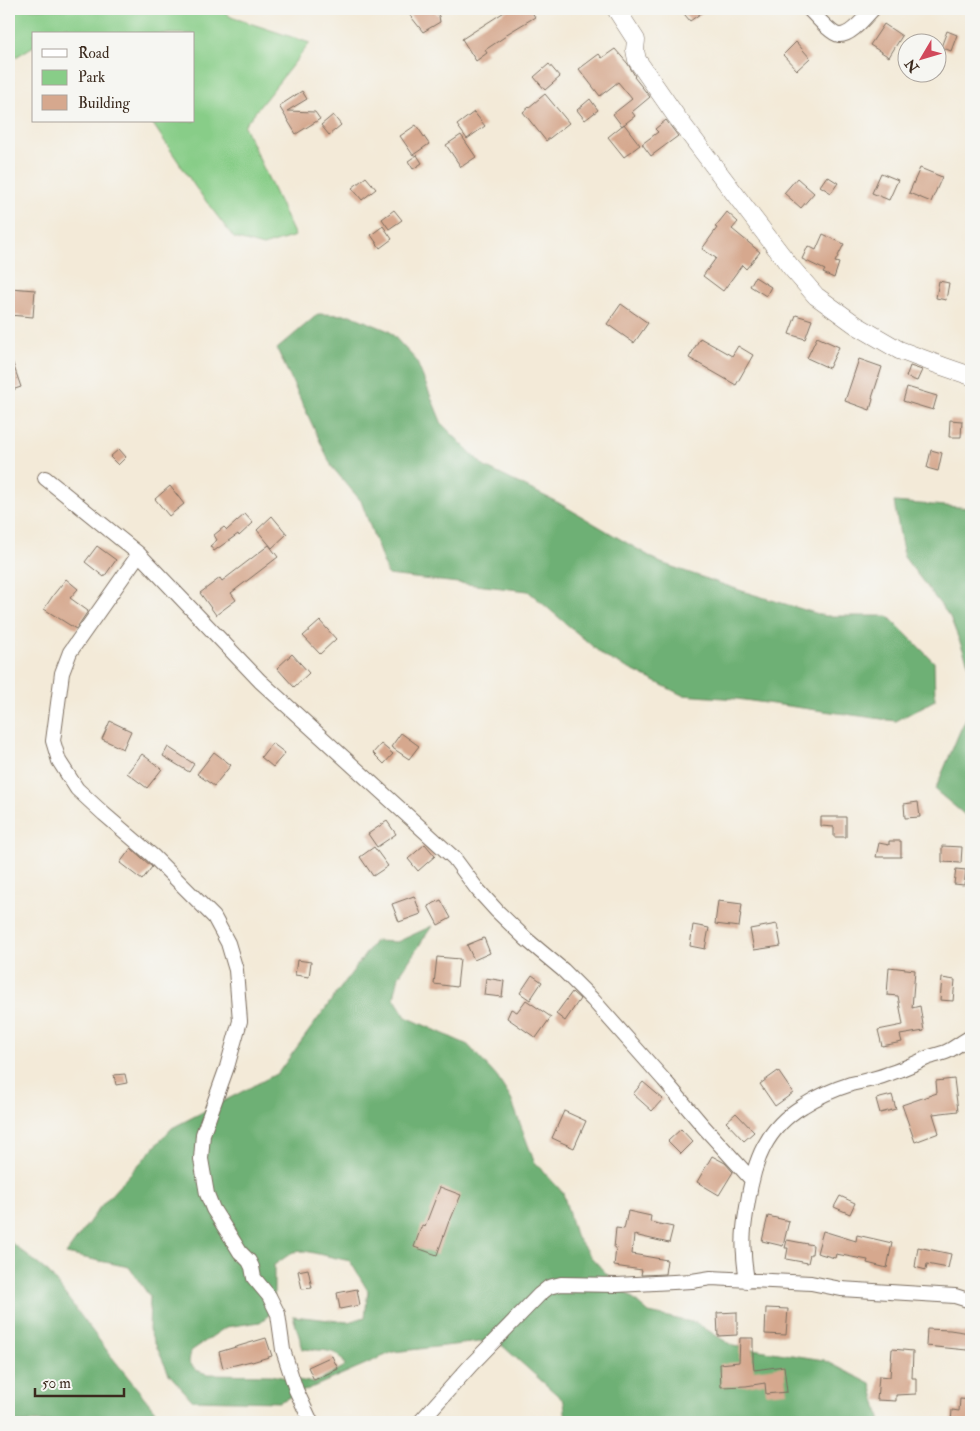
<svg xmlns="http://www.w3.org/2000/svg" width="980" height="1431" font-family="'IM FELL Double Pica',serif">
<rect width="100%" height="100%" fill="#f6f6f2"/>
<filter id="ink" filterUnits="userSpaceOnUse"><feTurbulence type="fractalNoise" baseFrequency=".02" numOctaves="2"/><feDisplacementMap in="SourceGraphic" scale="10" xChannelSelector="R" yChannelSelector="G"/><feConvolveMatrix kernelMatrix="1 2 1 2 8 2 1 2 1" color-interpolation-filters="sRGB"/></filter>
<filter id="wash" filterUnits="userSpaceOnUse"><feTurbulence type="fractalNoise" baseFrequency=".0096" numOctaves="4" result="noise"/><feDisplacementMap in="SourceGraphic" scale="20" xChannelSelector="R" yChannelSelector="G"/><feGaussianBlur stdDeviation="1.12" result="paint"/><feColorMatrix in="noise" values="0 0 0 0 0 0 0 0 0 0 0 0 0 0 0 0 0 1.4 0 .05"/><feComposite in="paint" operator="in"/></filter>
<g filter="url(#wash)">
<rect width="100%" height="100%" fill="#f3ead8"/>
<path fill="#88cd88" stroke="#627c53" d="M9,9H221L231,17L310,43L244,126L295,236L263,246L234,238L196,188L151,121H194V34H75L67,26L54,34H34V46L9,61Z"/>
<path fill="#6eb074" stroke="#546d49" fill-rule="evenodd" d="M318,314L350,315L389,331L416,360L442,424L485,467L559,503L661,563L745,592L825,616H888L934,662L935,700L896,721L737,699L682,695L605,657L528,591L388,575L361,501L332,467L277,349Z
M894,502L971,508V670L950,617L904,557Z
M971,708V820L935,790L960,731Z
M432,926L399,976L394,998L406,1017L468,1045L497,1077L511,1099L534,1161L563,1193L575,1235L591,1257L617,1285L649,1313L696,1323L733,1346L824,1360L871,1384L881,1422H566L564,1401L496,1340L393,1352L279,1402L192,1400L169,1374L149,1330L150,1297L129,1267L66,1254L100,1207L172,1128L278,1073L375,941L397,942ZM305,1251L350,1261L368,1291L365,1317L348,1322L293,1316L303,1349C318,1351 341,1347 345,1366L314,1383L271,1375L207,1374L196,1370L189,1362L191,1351L226,1327L260,1322L269,1315L274,1304V1265L293,1252Z
M9,1241L49,1273L111,1356L164,1422H9Z"/>
<g id="blocks">
<path fill="#d6a88e" d="M405,9H433L439,16L440,22L423,32Z
M509,9H530L535,17L505,35L506,36L485,50L487,53L476,61L462,39Z
M680,9H707L690,21Z
M884,24L902,36L889,57L870,45Z
M947,31L957,35L951,51L941,47Z
M796,42L810,58L797,70L783,55Z
M615,49L628,64L635,76L634,77L650,97L632,112L635,116L622,126L613,114L632,99L618,82L600,96L579,69L599,54L602,58Z
M549,64L560,77L545,90L534,77Z
M302,91L307,99L287,111L315,112L320,119L296,134L279,106Z
M545,94L569,123L546,141L523,112Z
M590,99L598,110L585,120L577,110Z
M474,112L485,126L467,139L457,125Z
M333,115L341,125L329,135L321,125Z
M666,120L678,136L651,156L642,144L658,132L655,129Z
M624,124L640,145L624,157L608,137Z
M416,125L429,144L413,155L400,136Z
M461,135L476,157L461,167L446,145Z
M417,155L422,163L413,169L408,161Z
M920,168L942,177L931,202L909,193Z
M881,173L898,180L889,200L872,193Z
M827,176L838,183L831,193L820,186Z
M366,177L376,189L362,200L352,188Z
M797,178L814,193L801,208L784,193Z
M394,210L402,220L389,229L382,219Z
M727,212L738,222L732,229L760,252L746,269L742,265L723,291L703,276L716,258L702,249L717,228L715,227Z
M383,226L392,239L380,248L371,235Z
M823,234L844,244L835,262L839,263L834,278L823,273L825,270L802,259L808,246L816,250Z
M755,277L771,287L766,296L750,286Z
M939,281L949,283L946,300L936,298Z
M10,288L35,290L33,317L9,315Z
M621,304L648,323L634,343L607,324Z
M796,315L812,320L805,339L789,334Z
M817,337L839,347L829,368L807,358Z
M700,338L732,356L738,346L753,355L736,385L689,358Z
M9,355H10L21,387L9,391Z
M859,359L882,367L872,398L873,399L870,410L845,401Z
M910,366L922,370L917,381L906,377Z
M907,387L937,396L933,410L903,401Z
M950,420L962,421L961,437H949Z
M119,449L126,457L118,465L110,457Z
M931,450L942,453L938,471L927,468Z
M170,486L184,504L169,516L155,499Z
M245,514L253,523L239,536L238,534L214,551L210,546L217,540L214,535L224,527L227,530Z
M272,516L287,534L272,548L257,530Z
M269,545L278,557L231,593L236,600L216,615L200,593L220,578L222,581Z
M97,546L116,560L104,577L85,562Z
M66,579L78,589L70,598L88,611L76,629L44,609L54,594Z
M320,621L336,639L320,654L303,636Z
M292,654L309,673L294,687L277,668Z
M110,721L131,731L123,749L102,739Z
M401,733L419,746L409,759L391,747Z
M272,743L285,753L273,767L261,757Z
M381,744L393,754L384,764L373,753Z
M168,747L194,764L189,772L163,756Z
M214,752L231,765L214,786L197,774Z
M142,754L162,769L147,788L127,773Z
M918,802L920,817L905,818L904,804Z
M821,817H846V837H834V827L821,826Z
M387,821L396,834L377,847L368,834Z
M889,841H901V857H876L879,843L889,845Z
M425,844L435,856L418,871L408,859Z
M942,846L962,847L961,863L942,862Z
M374,847L388,866L373,876L360,857Z
M131,848L152,867L142,880L120,863Z
M956,869L966,870L964,885L954,884Z
M414,896L421,914L399,922L392,904Z
M441,900L451,918L438,925L428,906Z
M718,901L742,904L739,927L715,924Z
M777,924L781,946L754,950L750,929Z
M693,925L709,928L705,949L690,946Z
M484,938L490,953L474,960L467,945Z
M437,957L460,959L457,987L434,984Z
M297,960L311,962L309,977L295,975Z
M889,967L915,970L912,1008L920,1006L924,1031L900,1035L902,1042L882,1046L878,1030L903,1025L898,996L887,995Z
M532,975L542,982L530,1000L520,993Z
M486,978L504,981L502,997L484,995Z
M942,978L955,980L953,1001L940,1000Z
M572,992L580,999L565,1021L556,1014Z
M526,1000L551,1017L536,1038L507,1018L511,1009L517,1012Z
M778,1071L793,1093L775,1106L760,1084Z
M125,1074L127,1083L116,1085L114,1075Z
M954,1079L958,1111L933,1114L939,1133L915,1142L902,1105L937,1093L936,1081Z
M643,1082L663,1099L652,1111L633,1094Z
M892,1095L896,1109L880,1113L876,1099Z
M564,1111L586,1121L574,1148L552,1138Z
M736,1113L754,1132L744,1141L726,1122Z
M681,1129L693,1142L681,1154L668,1141Z
M712,1156L725,1163L733,1172L719,1195L697,1182Z
M440,1187L461,1195L450,1221H449L437,1255L414,1247L422,1225L425,1226Z
M840,1196L855,1203L850,1214L834,1207Z
M628,1211L651,1216L650,1222L673,1227L669,1243L634,1235L632,1254L667,1260L665,1274L643,1275H641L642,1270L614,1266L616,1248H614L616,1228L624,1229Z
M768,1216L789,1221L783,1246L762,1241Z
M823,1231L856,1241L857,1235L892,1243L887,1268L867,1263L868,1260L836,1254L835,1258L817,1253Z
M787,1240L813,1245L812,1254H810L808,1263L786,1259L788,1248H785Z
M918,1247L951,1254L948,1268L927,1264L926,1270L915,1267Z
M308,1269L312,1288L302,1289L298,1271Z
M357,1289L360,1305L340,1309L337,1293Z
M766,1308L788,1309L786,1335L765,1334Z
M737,1312V1335L718,1336L717,1313Z
M927,1329L950,1330L970,1333L967,1350L926,1346Z
M266,1338L272,1356L252,1362L251,1361L223,1368L219,1352Z
M740,1338H753V1360L754,1370L784,1366L787,1392L766,1394L765,1383L746,1386L721,1387L720,1364L739,1362Z
M892,1349L913,1351L912,1378H916V1394L896,1395V1401L877,1400L879,1376L890,1377Z
M332,1356L338,1369L314,1380L308,1367Z
M960,1399L971,1400V1422H951L952,1410L959,1411Z"/>
</g>
</g>
<g filter="url(#ink)">
<use href="#blocks" fill-opacity="0" stroke="#7b6d5f" stroke-width="1"/>
<g fill="none" stroke-linecap="round" stroke-linejoin="round">
<defs>
<path id="minor" d="M809,9C815,15 831,34 839,35C851,36 865,17 873,9
M45,478L139,554L260,681L454,858L477,889L497,911L526,939L563,970L593,1000L664,1080L703,1126L752,1180
M139,554L70,652L62,673L53,741L59,761L77,789L104,814L153,856L214,917L228,943L236,970L240,1021L227,1067L203,1134L201,1159L207,1194L213,1209L232,1239L240,1252L249,1261L252,1267L254,1278L269,1296L278,1314L283,1350L296,1390L311,1422
M747,1281C746,1272 744,1263 744,1254C742,1236 745,1219 748,1201C754,1161 766,1128 803,1106C817,1097 835,1089 851,1084C864,1081 876,1079 888,1074C901,1070 914,1064 927,1058C934,1055 942,1054 948,1051C956,1047 963,1041 971,1037
M420,1422L471,1365L539,1295L549,1287L561,1284L617,1285L692,1281L711,1278L811,1283L841,1289L955,1296L971,1301"/>
<path id="tertiary" d="M616,9L636,40L635,50L637,60L676,116L750,214L790,266L816,296L856,325L899,350L942,366L971,376"/>
</defs>
<use href="#minor" stroke="#7b6d5f" stroke-width="16"/>
<use href="#tertiary" stroke="#7b6d5f" stroke-width="19"/>
<use href="#minor" stroke="#fff" stroke-width="14"/>
<use href="#tertiary" stroke="#fff" stroke-width="18"/>
</g>
</g>
<rect width="980" height="1431" fill="none" stroke="#f6f6f2" stroke-width="30"/>
<rect x="32" y="32" width="162" height="90" fill="#f6f6f2" stroke="#aba49d"/>
<rect x="42" y="49" width="25" height="8" fill="#ffffff" stroke="#aba49d"/>
<text x="78" y="58" font-size="15" fill="#3b2a1e">Road</text>
<rect x="42" y="70" width="25" height="15" fill="#88cd88" stroke="#aba49d"/>
<text x="78" y="82" font-size="15" fill="#3b2a1e">Park</text>
<rect x="42" y="95" width="25" height="15" fill="#d6a88e" stroke="#aba49d"/>
<text x="78" y="108" font-size="15" fill="#3b2a1e">Building</text>
<g transform="translate(922 58) rotate(232)"><circle r="24" fill="#f6f6f2" stroke="#aba49d"/>
<path d="M0-4L9 19L0 12L-9 19Z" fill="#d1495b"/>
<text y="-8" font-size="14" font-weight="bold" text-anchor="middle" fill="#3b2a1e">N</text>
</g>
<path d="M35 1388v8h89v-8" fill="none" stroke="#3b2a1e" stroke-width="2.5"/>
<text x="42" y="1388" font-size="15" fill="#3b2a1e" stroke="#f6f6f2" stroke-width="4" paint-order="stroke">50 m</text>
</svg>
